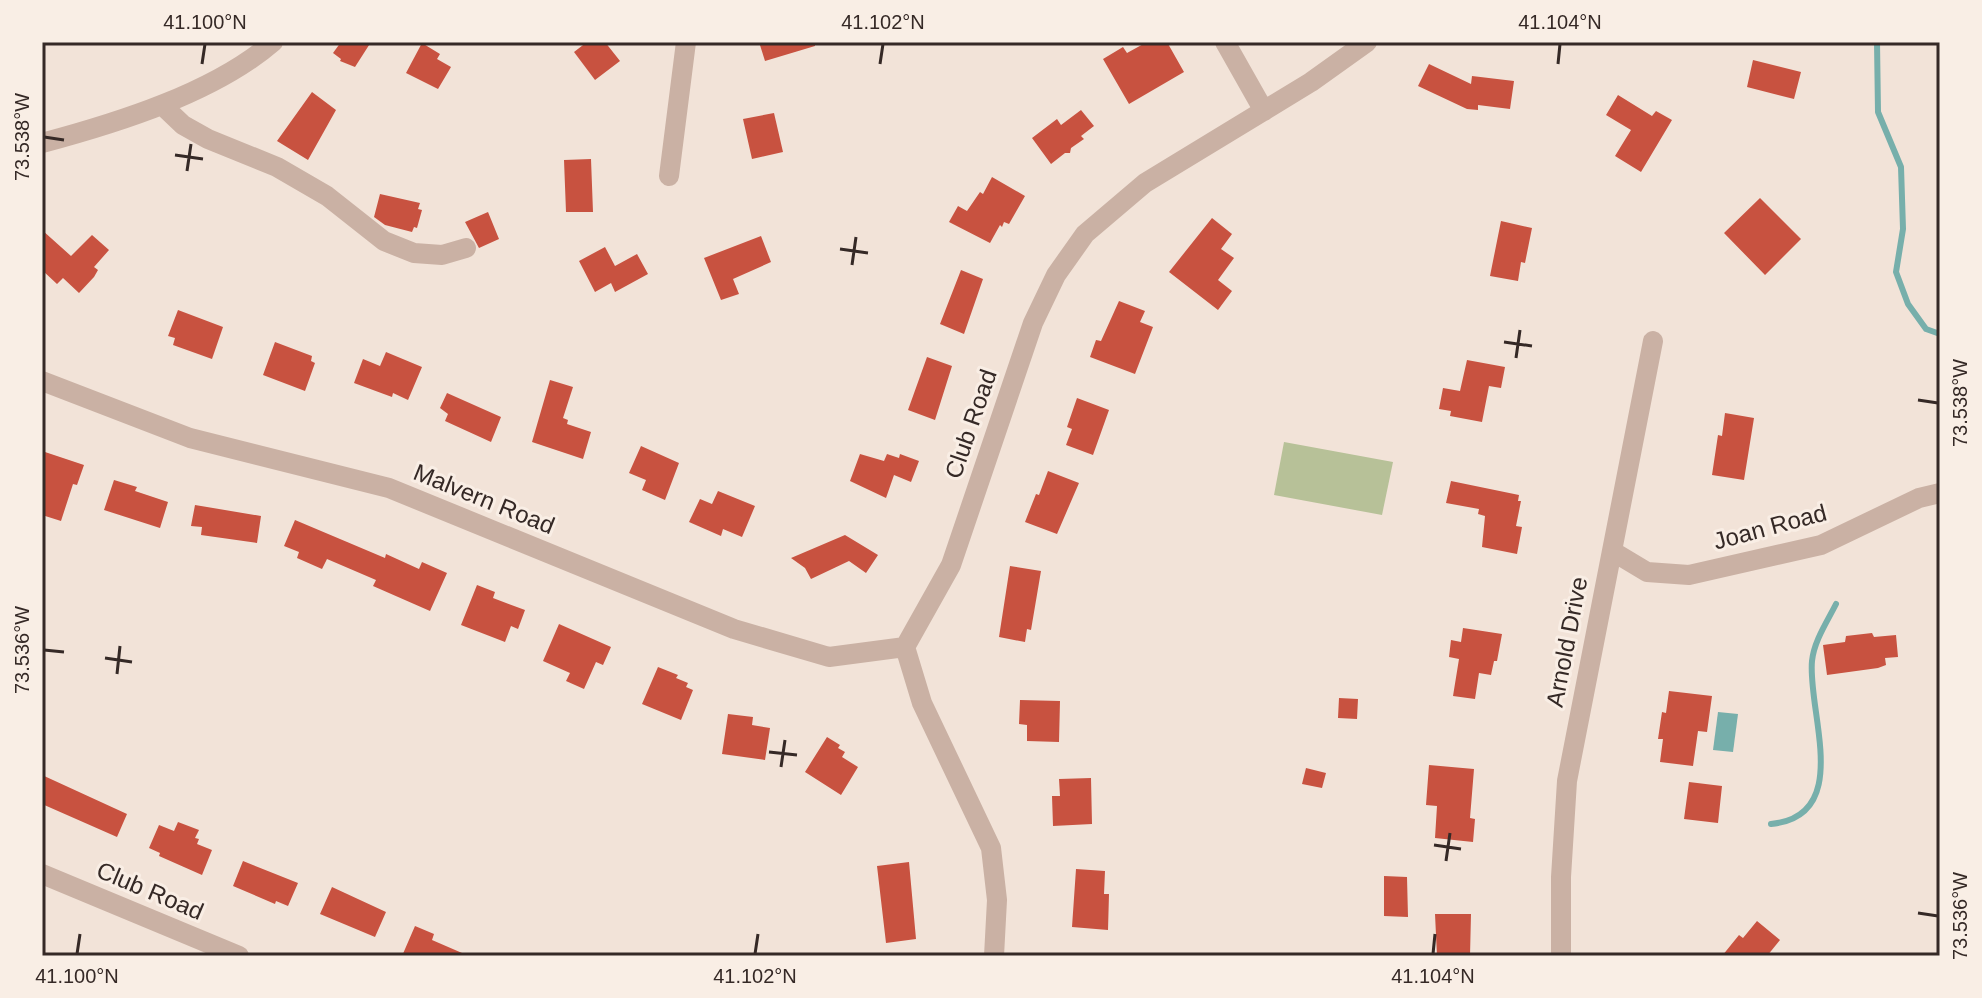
<svg xmlns="http://www.w3.org/2000/svg" width="1982" height="998" font-family="Arial,sans-serif">
<rect width="100%" height="100%" fill="#f2e3d8"/>
<path fill="#b7c198" d="M1284,442L1393,462L1382,515L1274,495Z"/>
<path fill="#77afab" d="M1718,712L1738,714L1733,752L1713,750Z"/>
<g fill="none" stroke-linecap="round" stroke-linejoin="round">
<path stroke="#77afab" stroke-width="6" d="M1877,42L1878,112L1901,167L1903,229L1896,272L1908,304L1926,329L1940,334
M1771,824C1854,816 1807,711 1812,661C1814,641 1827,622 1836,604"/>
</g>
<path fill="#c85240" d="M341,42H371L355,67L340,61L341,59L333,53Z
M587,42H605L620,61L595,80L574,52Z
M759,42H815V46L765,61Z
M1147,42H1167L1184,72L1129,104L1103,59L1123,47L1127,53Z
M422,43L440,54L437,59L451,67L438,89L406,73Z
M1753,60L1801,72L1794,99L1747,87Z
M1429,64L1471,84L1472,76L1514,81L1510,109L1478,105V110L1467,109L1418,86Z
M312,92L336,110L308,160L277,141Z
M1618,95L1652,116L1656,111L1672,120L1641,172L1615,156L1631,130L1606,115Z
M1081,110L1094,126L1081,136L1084,139L1071,148L1070,153H1065L1051,164L1032,138L1057,119L1061,125Z
M774,113L783,152L752,159L743,119Z
M591,159L593,212H566L564,160Z
M992,177L1025,196L1009,224L1004,222L1002,227L1000,225L990,243L949,222L958,206L967,211L980,192L983,194Z
M380,194L420,203L418,209L422,210L417,228L414,227L412,232L385,225L374,217Z
M1760,198L1801,239L1765,275L1724,233Z
M488,212L499,239L479,248L465,222Z
M1212,218L1232,234L1221,249L1234,258L1218,280L1232,291L1218,310L1169,272Z
M1501,221L1532,228L1525,263L1521,262L1518,281L1490,276Z
M42,230L71,256L92,235L109,250L94,267L98,270L94,277L79,293L63,278L57,284L42,270Z
M761,236L771,262L733,279L739,294L721,300L704,258Z
M605,247L615,266L637,254L648,274L615,292L611,283L595,292L579,261Z
M961,270L983,279L964,334L940,324Z
M1119,301L1145,311L1140,322L1153,327L1135,374L1090,357L1096,340L1101,341Z
M178,310L223,327L212,359L173,345L175,338L168,336Z
M275,342L312,356L311,361L315,363L305,391L263,375Z
M386,352L422,367L408,400L393,393L392,397L354,383L363,359L380,366Z
M927,357L952,366L935,420L908,410Z
M1467,360L1505,367L1501,388L1489,386L1482,422L1450,416L1451,411L1439,409L1443,388L1460,391Z
M550,380L573,387L563,418L568,420L567,424L591,432L583,459L532,442Z
M447,393L501,417L491,442L445,421L448,414L440,408Z
M1077,398L1109,410L1093,455L1066,445L1072,429L1067,427Z
M1725,413L1754,418L1744,480L1712,475L1718,435L1722,436Z
M641,446L679,463L665,500L642,490L646,480L629,473Z
M42,451L84,465L77,485L73,484L61,521L42,515Z
M860,454L884,461L887,454L899,458L900,454L919,461L911,482L894,475L886,498L850,481Z
M1048,471L1079,483L1057,534L1025,522L1036,494L1039,495Z
M114,480L137,487L135,491L168,502L160,528L104,510Z
M1451,481L1519,495L1518,501H1521L1516,526L1522,527L1517,554L1482,547L1485,516L1478,514L1479,509L1446,503Z
M718,491L755,506L742,537L723,529L721,536L689,522L700,499L712,504Z
M195,505L261,516L257,543L201,535L202,527L191,526Z
M295,520L385,558L386,554L419,569L422,562L447,573L430,611L373,586L376,580L327,559L322,569L297,558L299,552L284,546Z
M845,535L878,555L866,573L849,561L811,579L805,568L791,558Z
M1010,566L1041,571L1031,630L1027,629L1025,642L999,637Z
M477,585L495,592L493,598L525,610L518,629L511,626L505,642L461,625Z
M559,624L611,647L603,665L596,662L584,689L566,681L570,673L543,661Z
M1463,628L1502,634L1497,661H1494L1491,675L1479,673L1475,699L1453,696L1459,659L1449,657L1451,640L1461,642Z
M1872,633L1874,637L1896,635L1898,657L1885,658L1886,665L1878,668L1827,675L1823,645L1845,642L1846,636Z
M658,667L678,675L676,678L688,683L686,687L693,690L681,720L642,704Z
M1669,691L1712,696L1707,732L1698,731L1693,766L1660,762L1663,739H1658L1662,712L1666,713Z
M1339,698L1358,699L1357,719L1338,718Z
M1020,700L1060,701L1059,742L1027,741V725L1019,724Z
M728,714L753,717L752,725L770,728L765,760L722,754Z
M827,737L840,745L838,748L845,752L842,757L858,767L841,795L805,772Z
M1429,765L1474,769L1470,818L1475,819L1473,842L1435,838L1437,806L1426,805Z
M1306,768L1326,773L1322,788L1302,784Z
M42,775L127,814L117,837L42,804Z
M1091,778L1092,824L1053,826L1052,796H1060L1059,779Z
M1689,782L1722,786L1718,823L1684,819Z
M178,822L199,830L195,838L199,839L197,844L212,850L202,875L159,856L160,853L149,848L159,825L174,831Z
M243,861L298,883L288,906L276,901L275,904L233,886Z
M909,862L916,939L886,943L877,866Z
M1076,869L1105,871L1104,894H1109L1108,930L1072,927Z
M1384,876L1407,877L1408,917L1384,916Z
M332,887L386,912L375,937L320,914Z
M1435,914H1471L1470,956H1437Z
M1757,921L1780,940L1767,956H1722L1739,935L1743,938Z
M415,926L434,934L432,940L469,956H402Z"/>
<g fill="none" stroke-linecap="round" stroke-linejoin="round">
<path stroke="#cab1a4" stroke-width="20" d="M1225,42L1264,111
M162,105L183,125L208,139L277,167L327,196L384,241L414,253L442,255L466,248
M42,143C117,123 214,93 273,42
M669,176L686,42
M42,381L190,438L389,488L734,629L829,657L905,647
M1612,551L1647,572L1689,575L1821,545L1919,498L1940,493
M42,874L239,956
M994,956L997,900L991,848L922,703L905,647L951,565L1033,323L1056,275L1085,234L1145,183L1311,82L1367,42
M1561,956V877L1567,781L1653,341"/>
</g>
<path fill="none" stroke="#352926" stroke-width="3" d="M202,64L205,44M880,64L883,44M1558,64L1560,44M44,137L64,140M175,155L203,159M187,171L191,144M840,249L868,253M852,265L856,237M1504,342L1532,346M1516,358L1520,330M1918,400L1938,403M44,650L64,652M105,658L132,662M117,674L120,646M769,752L797,755M781,767L785,740M1434,845L1461,849M1446,861L1450,833M1918,913L1938,916M77,954L80,934M755,954L758,934M1433,954L1435,934"/>
<g text-anchor="middle" stroke-width="6" stroke-linejoin="round" paint-order="stroke">
<g font-size="24" fill="#352926" stroke="#f9eee5">
<text transform="translate(971 424) rotate(-71)" y="8">Club Road</text>
<text transform="translate(484 499) rotate(22)" y="8">Malvern Road</text>
<text transform="translate(1770 527) rotate(-15)" y="8">Joan Road</text>
<text transform="translate(1567 642) rotate(-79)" y="8">Arnold Drive</text>
<text transform="translate(150 891) rotate(23)" y="8">Club Road</text>
</g>
</g>
<rect width="1982" height="998" fill="none" stroke="#f9eee5" stroke-width="88"/>
<rect x="44" y="44" width="1894" height="910" fill="none" stroke="#352926" stroke-width="3"/>
<g font-size="20" text-anchor="middle" fill="#352926">
<text x="205" y="29">41.100°N</text>
<text x="883" y="29">41.102°N</text>
<text x="1560" y="29">41.104°N</text>
<text transform="translate(22 137) rotate(-90)" y="7">73.538°W</text>
<text transform="translate(1960 403) rotate(-90)" y="7">73.538°W</text>
<text transform="translate(22 650) rotate(-90)" y="7">73.536°W</text>
<text transform="translate(1960 916) rotate(-90)" y="7">73.536°W</text>
<text x="77" y="983">41.100°N</text>
<text x="755" y="983">41.102°N</text>
<text x="1433" y="983">41.104°N</text>
</g>
</svg>
